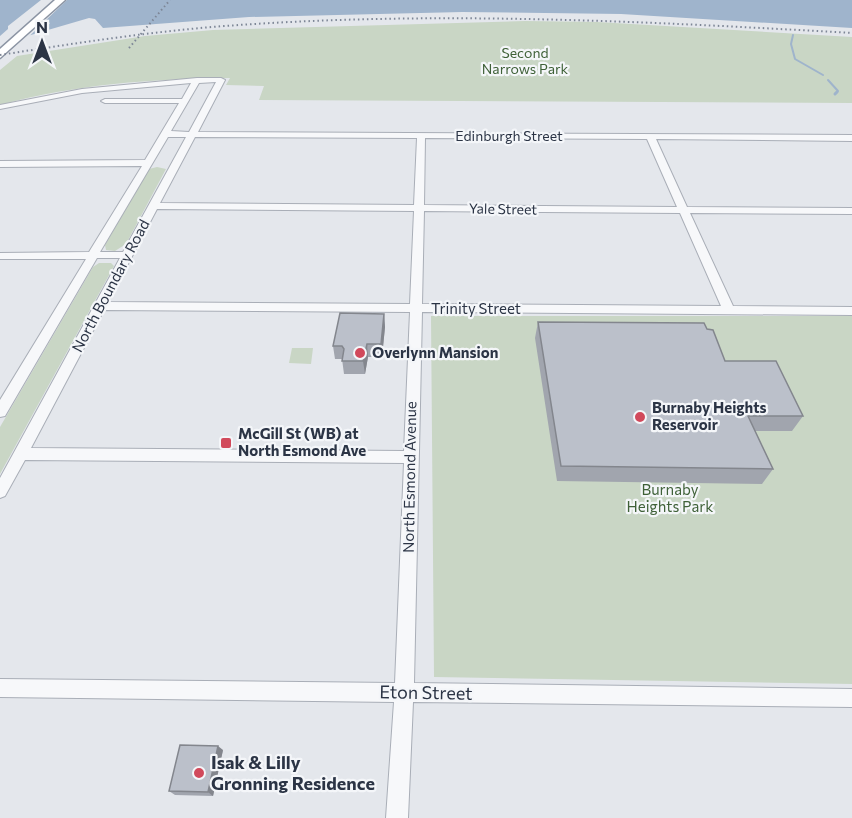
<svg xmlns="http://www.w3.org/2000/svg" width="852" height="818" font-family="Commissioner,sans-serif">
<rect width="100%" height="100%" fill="#e4e7ec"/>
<path fill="#c9d6c5" d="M525,21L597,22L852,37V103L259,100L264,86L226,85L230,78C152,79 76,84 0,105V70L17,56L145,36L213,30Z
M157,167L166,169L126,244L115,251L106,250L105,245L149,169Z
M99,263H111L114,266L0,474V427L93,267Z
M431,316H852V684L434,677Z
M292,348H313L311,364L289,363Z"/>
<path fill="#9fb4cc" d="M0,0H852V28L621,14L462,12L249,17L103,28L95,19L89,18L0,44Z"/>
<path fill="#e4e7ec" d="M41,0H67L45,21L50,23L48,25L37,29L24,41L0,47V36L8,29V26Z"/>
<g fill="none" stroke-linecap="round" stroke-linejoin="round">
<path stroke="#9fb4cc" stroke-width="2" d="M793,35L791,44L795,59L823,75
M828,80L838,91L835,94"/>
<path stroke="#9fb4cc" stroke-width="3" d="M835,94L837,92"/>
<defs>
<path id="minor" d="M197,78H221L225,80L198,132L852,135V141L656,139L687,207L852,208V214L690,213L733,306L852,307V315L422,312L414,683L852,689V707L413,702L408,818H386L394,702L0,697V679L395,683L404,463L25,460L5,496L0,498V478L120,258H97L5,416L0,417V400L86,259H0V253L89,252L142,166L0,167V161L145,160L179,103H105L101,101L105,99H182L191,83L82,93L0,109V105L82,89ZM216,82L189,132L171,131L199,83ZM168,137H186L123,252H100ZM195,137L417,138L414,205L160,203ZM425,138L647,139L677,207L424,205ZM157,209L414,211L410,304L108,302ZM424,211L680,213L721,306L422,304ZM104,310L410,312L404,451L31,448Z"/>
<path id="highway" d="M55,0H65L0,58V49Z"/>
</defs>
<use href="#minor" stroke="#a9aeb7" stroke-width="2"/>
<use href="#highway" stroke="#8b94a3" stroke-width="3"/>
<use href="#minor" fill="#f7f8fa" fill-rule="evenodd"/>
<use href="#highway" fill="#fff" fill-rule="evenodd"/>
<path stroke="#7d8696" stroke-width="2" stroke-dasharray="1.5 3" stroke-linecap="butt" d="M129,48L170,0
M0,55C70,44 141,33 212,27C425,10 639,21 852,33"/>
</g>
<path fill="#a1a5ae" d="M384,314L385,327L382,357H368L365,374H344L342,359H335L333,346Z
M538,322L707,329L725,361L803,416L792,431H755L773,469L762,484L557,481L535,338Z
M223,750L213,796L175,795L169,791Z"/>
<path fill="#83868d" d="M384,314L385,327L382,357L381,344Z
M367,344L368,357L365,374L363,361Z
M218,746L223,750L213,796L208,792Z"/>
<path fill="#bbc0ca" stroke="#83868d" stroke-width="1.5" d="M340,313L384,314L381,344H367L363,361H342L344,349L342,346H333Z
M538,322L704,323L707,329L713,330L725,361H776L803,416H748L773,469L561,466Z
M180,745L218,746L208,792L169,791Z"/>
<g fill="#d1495b" stroke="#f4f6f9" stroke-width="2">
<circle cx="360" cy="353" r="6"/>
<circle cx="640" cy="417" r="6"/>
<rect x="220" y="437" width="12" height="12" rx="3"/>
<circle cx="199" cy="773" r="6"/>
</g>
<g text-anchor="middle" stroke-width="4.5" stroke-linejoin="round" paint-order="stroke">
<g font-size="14" fill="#3f6138" stroke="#f4f6f9">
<text x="525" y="58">Second<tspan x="525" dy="16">Narrows Park</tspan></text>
</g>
<g font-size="14" fill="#2b3445" stroke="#f4f6f9">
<text x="509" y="141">Edinburgh Street</text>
<text transform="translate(503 209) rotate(1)" y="5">Yale Street</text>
</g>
<g font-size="15" fill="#2b3445" stroke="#f4f6f9">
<text transform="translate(111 286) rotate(-62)" y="5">North Boundary Road</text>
<text x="476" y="314">Trinity Street</text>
<text transform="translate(410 477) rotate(-89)" y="5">North Esmond Avenue</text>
</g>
<g font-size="15" font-weight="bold" fill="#2b3445" stroke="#f4f6f9" text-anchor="start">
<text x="372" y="358">Overlynn Mansion</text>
<text x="652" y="413">Burnaby Heights<tspan x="652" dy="17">Reservoir</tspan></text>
<text x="238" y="439">McGill St (WB) at<tspan x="238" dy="17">North Esmond Ave</tspan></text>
</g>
<g font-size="15" fill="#3f6138" stroke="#f4f6f9">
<text x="670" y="495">Burnaby<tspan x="670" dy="17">Heights Park</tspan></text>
</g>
<g font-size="18" fill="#2b3445" stroke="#f4f6f9">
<text transform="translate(426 693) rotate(1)" y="6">Eton Street</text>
</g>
<g font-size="18" font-weight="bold" fill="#2b3445" stroke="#f4f6f9" text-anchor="start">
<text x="211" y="769">Isak &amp; Lilly<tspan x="211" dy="21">Gronning Residence</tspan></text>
</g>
</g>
<g transform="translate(42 42)" stroke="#f4f6f9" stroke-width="4.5" paint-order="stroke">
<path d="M0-4.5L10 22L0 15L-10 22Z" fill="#2b3445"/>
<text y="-9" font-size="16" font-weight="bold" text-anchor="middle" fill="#2b3445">N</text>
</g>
</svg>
